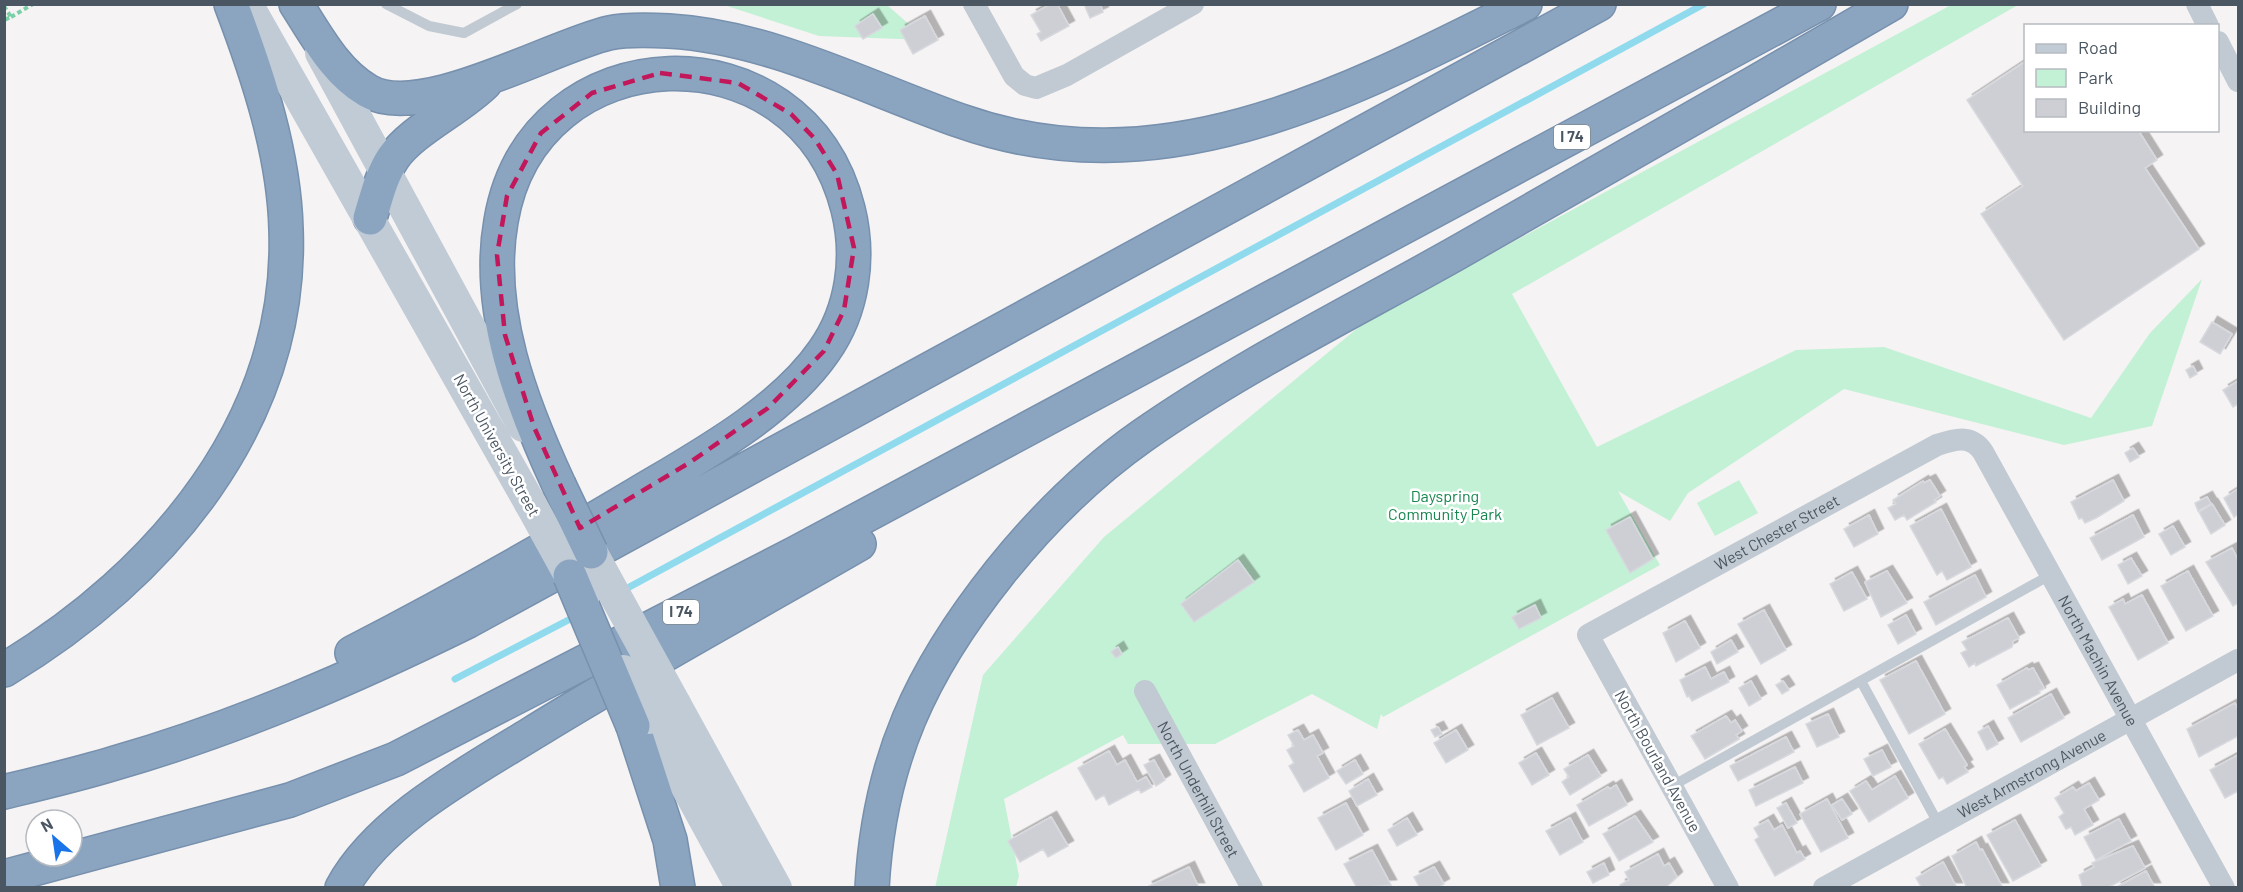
<svg xmlns="http://www.w3.org/2000/svg" width="2243" height="892" font-family="Barlow,sans-serif">
<defs>
<filter id="shadow"><feDropShadow dx="5.5" dy="-5.5" stdDeviation="0" flood-color="#0004"/></filter>
</defs>
<rect width="100%" height="100%" fill="#f5f3f3"/>
<path fill="#c3f1d5" d="M724,5H887L927,40L819,36Z
M1951,5H2018L1512,294L1597,447L1796,350L1884,347L2091,418L2150,333L2202,279L2152,426L2064,445L1844,389L1688,493L1670,521L1618,491L1660,565L1383,717L1381,714L1377,729L1312,694L1215,744H1128L1123,735L1004,799L1019,876L1016,887L935,888L983,675L1104,537L1365,322Z
M1739,480L1758,513L1715,536L1697,503Z"/>
<g fill="none" stroke-linecap="round" stroke-linejoin="round">
<path stroke="#90daee" stroke-width="7" d="M622,591L1704,4
M455,679L578,615"/>
</g>
<path fill="#cdcfd5" stroke="#d7d9de" stroke-width="1.5" filter="url(#shadow)" d="M1051,4H1057L1069,26L1041,41L1037,34L1041,32L1031,15Z
M1084,4H1100L1103,12L1090,18Z
M873,14L882,28L863,39L855,26Z
M925,16L938,40L913,54L900,30Z
M2026,61V130H2138L2157,160L2145,168L2199,249L2064,340L1981,214L2023,186L1967,100Z
M2212,322L2232,334L2220,354L2200,342Z
M2193,366L2197,374L2190,378L2186,370Z
M2238,381V404L2233,407L2223,390Z
M2133,448L2139,457L2130,462L2125,453Z
M1930,480L1940,496L1934,500L1936,502L1907,520L1904,515L1895,520L1888,508L1896,504L1893,500L1923,481L1924,483Z
M2113,480L2124,501L2096,518L2085,523L2082,518L2079,519L2071,502Z
M2238,489V514L2234,517L2224,498Z
M2207,497L2211,504L2198,511L2195,503Z
M2212,504L2225,525L2211,534L2199,512Z
M1941,509L1971,567L1947,580L1942,571L1937,575L1910,526Z
M1869,515L1878,534L1854,547L1844,529Z
M2133,515L2144,537L2102,560L2090,538Z
M1630,517L1653,559L1630,573L1606,530Z
M2173,526L2185,547L2171,555L2159,534Z
M2232,548L2238,560V603L2233,606L2206,562Z
M2131,558L2142,576L2128,584L2118,565Z
M1238,560L1254,582L1194,622L1181,604Z
M1887,571L1907,603L1881,617L1865,582Z
M2188,571L2213,616L2186,631L2161,586Z
M1852,572L1867,599L1844,611L1830,584Z
M1975,575L1986,597L1936,625L1924,602Z
M2142,595L2168,643L2138,660L2109,607L2123,599L2125,604Z
M1535,605L1541,618L1519,629L1512,617Z
M1764,610L1786,650L1761,664L1738,624Z
M1906,615L1916,634L1898,644L1888,625Z
M2008,618L2019,638L2013,641L2012,647L1976,666L1975,663L1969,667L1961,653L1967,650L1962,642Z
M1685,621L1700,648L1676,662L1663,633Z
M1731,640L1738,652L1717,664L1711,652Z
M1118,647L1122,654L1116,658L1111,652Z
M1916,661L1945,714L1909,734L1880,680Z
M1705,667L1711,679L1724,672L1729,682L1692,701L1689,696L1687,697L1680,680Z
M2027,668L2028,670L2033,668L2044,688L2039,691L2040,693L2010,709L1997,685Z
M1751,681L1761,699L1749,706L1739,688Z
M1783,681L1789,690L1782,694L1776,685Z
M2051,694L2064,718L2021,742L2008,718Z
M1552,698L1569,728L1537,745L1521,715Z
M2235,703L2238,709V736L2199,757L2187,729Z
M1828,714L1839,737L1817,747L1806,724Z
M1726,716L1731,723L1735,720L1742,731L1736,735L1739,739L1705,759L1691,736Z
M1988,726L1998,744L1987,750L1978,732Z
M1438,727L1442,734L1435,737L1431,730Z
M1945,729L1967,765L1964,767L1968,772L1947,784L1943,777L1939,779L1919,744Z
M1298,730L1304,740L1313,735L1323,753L1317,756L1329,778L1304,792L1289,766L1294,763L1287,750L1294,746L1288,735Z
M1456,730L1468,750L1446,763L1434,743Z
M1786,737L1794,752L1738,781L1730,766Z
M1882,750L1891,767L1873,776L1864,759Z
M1109,751L1117,765L1125,760L1137,782L1146,777L1152,787L1141,793L1139,789L1109,805L1104,795L1096,800L1078,768Z
M1536,753L1549,775L1532,785L1519,763Z
M1588,755L1601,776L1570,795L1562,782L1569,777L1564,769Z
M2238,755V791L2225,798L2210,770Z
M1154,760L1165,780L1156,786L1144,765Z
M1355,760L1363,774L1346,784L1337,771Z
M1795,767L1803,783L1756,806L1749,790Z
M1895,776L1908,798L1869,822L1850,791L1866,781L1872,790Z
M1368,779L1377,795L1357,806L1349,791Z
M2089,783L2099,800L2084,809L2093,825L2075,835L2071,827L2066,829L2059,817L2064,813L2055,798L2073,787L2076,791Z
M1616,785L1627,805L1589,826L1577,805L1608,787L1610,789Z
M1827,799L1848,838L1821,852L1800,814Z
M1842,799L1852,814L1842,820L1832,805Z
M1346,803L1363,835L1336,850L1318,818Z
M1786,803L1797,823L1788,828L1777,808Z
M1635,816L1653,842L1619,861L1603,834Z
M1051,817L1068,846L1048,857L1043,849L1020,862L1008,841Z
M1407,818L1417,835L1397,846L1388,830Z
M1570,818L1583,842L1560,855L1546,831Z
M2119,819L2131,841L2096,860L2084,837Z
M1768,820L1774,830L1782,825L1797,853L1800,851L1805,859L1775,876L1755,840L1759,837L1754,828Z
M2015,820L2041,866L2013,881L1987,835Z
M1976,842L1980,850L1982,849L2003,888H1967L1952,856Z
M2133,846L2145,868L2107,888H2083L2079,875L2094,867L2092,863Z
M1372,850L1391,885L1357,888L1344,864Z
M1658,854L1664,866L1669,863L1677,877L1665,888H1621L1620,885L1629,880L1625,872Z
M1943,862L1957,888H1922L1916,878Z
M1604,863L1609,875L1593,883L1587,872Z
M1189,867L1199,888H1147V887Z
M1434,867L1444,884L1437,888H1420L1414,877Z
M2146,871L2155,888H2115Z"/>
<g fill="none" stroke-linecap="round" stroke-linejoin="round">
<defs>
<path id="motorway" d="M296,4C316,35 335,72 368,91C420,122 552,46 609,33C627,29 651,30 669,31C771,37 866,88 961,121C1162,192 1348,93 1525,4
M370,218C376,199 381,176 393,158C412,130 459,109 485,83
M352,653C449,603 543,550 637,494C699,457 782,412 824,351C853,310 860,257 848,209C801,22 533,31 501,221C485,311 522,405 559,485
M4,670C161,576 293,421 286,229C284,153 258,75 231,4
M633,726L670,840L678,888
M4,792C41,783 79,774 115,763C237,728 354,677 468,621L1599,4
M4,877L290,800L396,759L796,553L1819,4
M342,888C378,821 468,773 531,734C639,667 750,607 859,544
M872,888C879,760 921,671 1000,572C1041,521 1088,474 1142,436C1241,367 1350,313 1455,254C1600,172 1746,88 1891,4"/>
</defs>
<use href="#motorway" stroke="#7690ad" stroke-width="36"/>
<path stroke="#7ad0a6" stroke-width="4" stroke-dasharray="4.5 3" stroke-linecap="butt" d="M4,6L11,17L4,20
M11,17L33,4"/>
<path stroke="#c1cad2" stroke-width="10" d="M386,4L429,26L464,33L517,4
M1861,681L1939,825
M1672,786L2052,574"/>
<g stroke="#c1cad2" stroke-width="22">
<path d="M974,4L1014,76L1025,85L1036,88L1067,75L1193,4"/>
<path d="M2197,4L2208,26"/>
<path d="M2218,42L2238,81"/>
<path id="s1" d="M1145,691L1252,888"/>
<path id="s2" d="M1728,888L1588,635L1937,445C1955,439 1971,434 1983,452L2224,888"/>
<path id="s3" d="M1824,888L2238,660"/>
</g>
<path stroke="#c1cbd6" stroke-width="32" d="M247,4L530,503
M321,53L523,426
M675,704L776,888
M649,718L742,888"/>
<use href="#motorway" stroke="#8ba5c1" stroke-width="33"/>
<defs>
<path id="motorway-bridge" d="M559,485L591,552
M570,576L633,726"/>
</defs>
<use href="#motorway-bridge" stroke="#7690ad" stroke-width="36" stroke-linecap="butt"/>
<path stroke="#c1cbd6" stroke-width="32" d="M530,503L583,599
M578,528L675,704
M623,671L649,718"/>
<use href="#motorway-bridge" stroke="#8ba5c1" stroke-width="33"/>
</g>
<path fill="none" stroke="#c2185b" stroke-width="4.5" stroke-dasharray="12 8" stroke-linejoin="round" d="M660,73L738,83L791,114L815,139L837,174L854,248L844,310L824,351L768,408L689,463L580,528L534,427L505,335L497,255L507,196L541,133L592,93Z"/>
<g text-anchor="middle" stroke-width="5" stroke-linejoin="round" paint-order="stroke">
<g fill="#fff" stroke="#808990" stroke-width="1.5">
<rect x="1554" y="125" width="36" height="24" rx="4.5"/>
<rect x="663" y="600" width="36" height="24" rx="4.5"/>
</g>
<g font-size="15" font-weight="bold" fill="#4a5661">
<text x="1572" y="142">I 74</text>
<text x="681" y="617">I 74</text>
</g>
<g font-size="16" fill="#4a5661" stroke="#fff">
<text transform="translate(497 445) rotate(61)" y="6">North University Street</text>
<text dy="6" stroke="none"><textPath href="#s2" startOffset="504">West Chester Street</textPath></text>
<text dy="6" stroke="none"><textPath href="#s2" startOffset="976">North Machin Avenue</textPath></text>
<text transform="translate(1658 761) rotate(61)" y="6">North Bourland Avenue</text>
<text dy="6" stroke="none"><textPath href="#s3" startOffset="237">West Armstrong Avenue</textPath></text>
<text dy="6" stroke="none"><textPath href="#s1" startOffset="112">North Underhill Street</textPath></text>
</g>
<g font-size="16" fill="#17864f" stroke="#fff">
<text x="1445" y="502">Dayspring<tspan x="1445" dy="18">Community Park</tspan></text>
</g>
</g>
<rect width="2243" height="892" fill="none" stroke="#4a5661" stroke-width="12"/>
<rect x="2024" y="24" width="195" height="108" fill="#ffffff" stroke="#b7bbc0" stroke-width="1.5"/>
<rect x="2036" y="44" width="30" height="9" fill="#c1cbd6" stroke="#b7bbc0" stroke-width="1.5"/>
<text x="2078" y="54" font-size="18" fill="#4a5661">Road</text>
<rect x="2036" y="69" width="30" height="18" fill="#c3f1d5" stroke="#b7bbc0" stroke-width="1.5"/>
<text x="2078" y="84" font-size="18" fill="#4a5661">Park</text>
<rect x="2036" y="99" width="30" height="18" fill="#cdcfd5" stroke="#b7bbc0" stroke-width="1.5"/>
<text x="2078" y="114" font-size="18" fill="#4a5661">Building</text>
<g transform="translate(54 838) rotate(331)"><circle r="28" fill="#ffffff" stroke="#b7bbc0" stroke-width="1.5"/>
<path d="M0-4.5L10 22L0 15L-10 22Z" fill="#1a73e8"/>
<text y="-9" font-size="16" font-weight="bold" text-anchor="middle" fill="#4a5661">N</text>
</g>
</svg>
